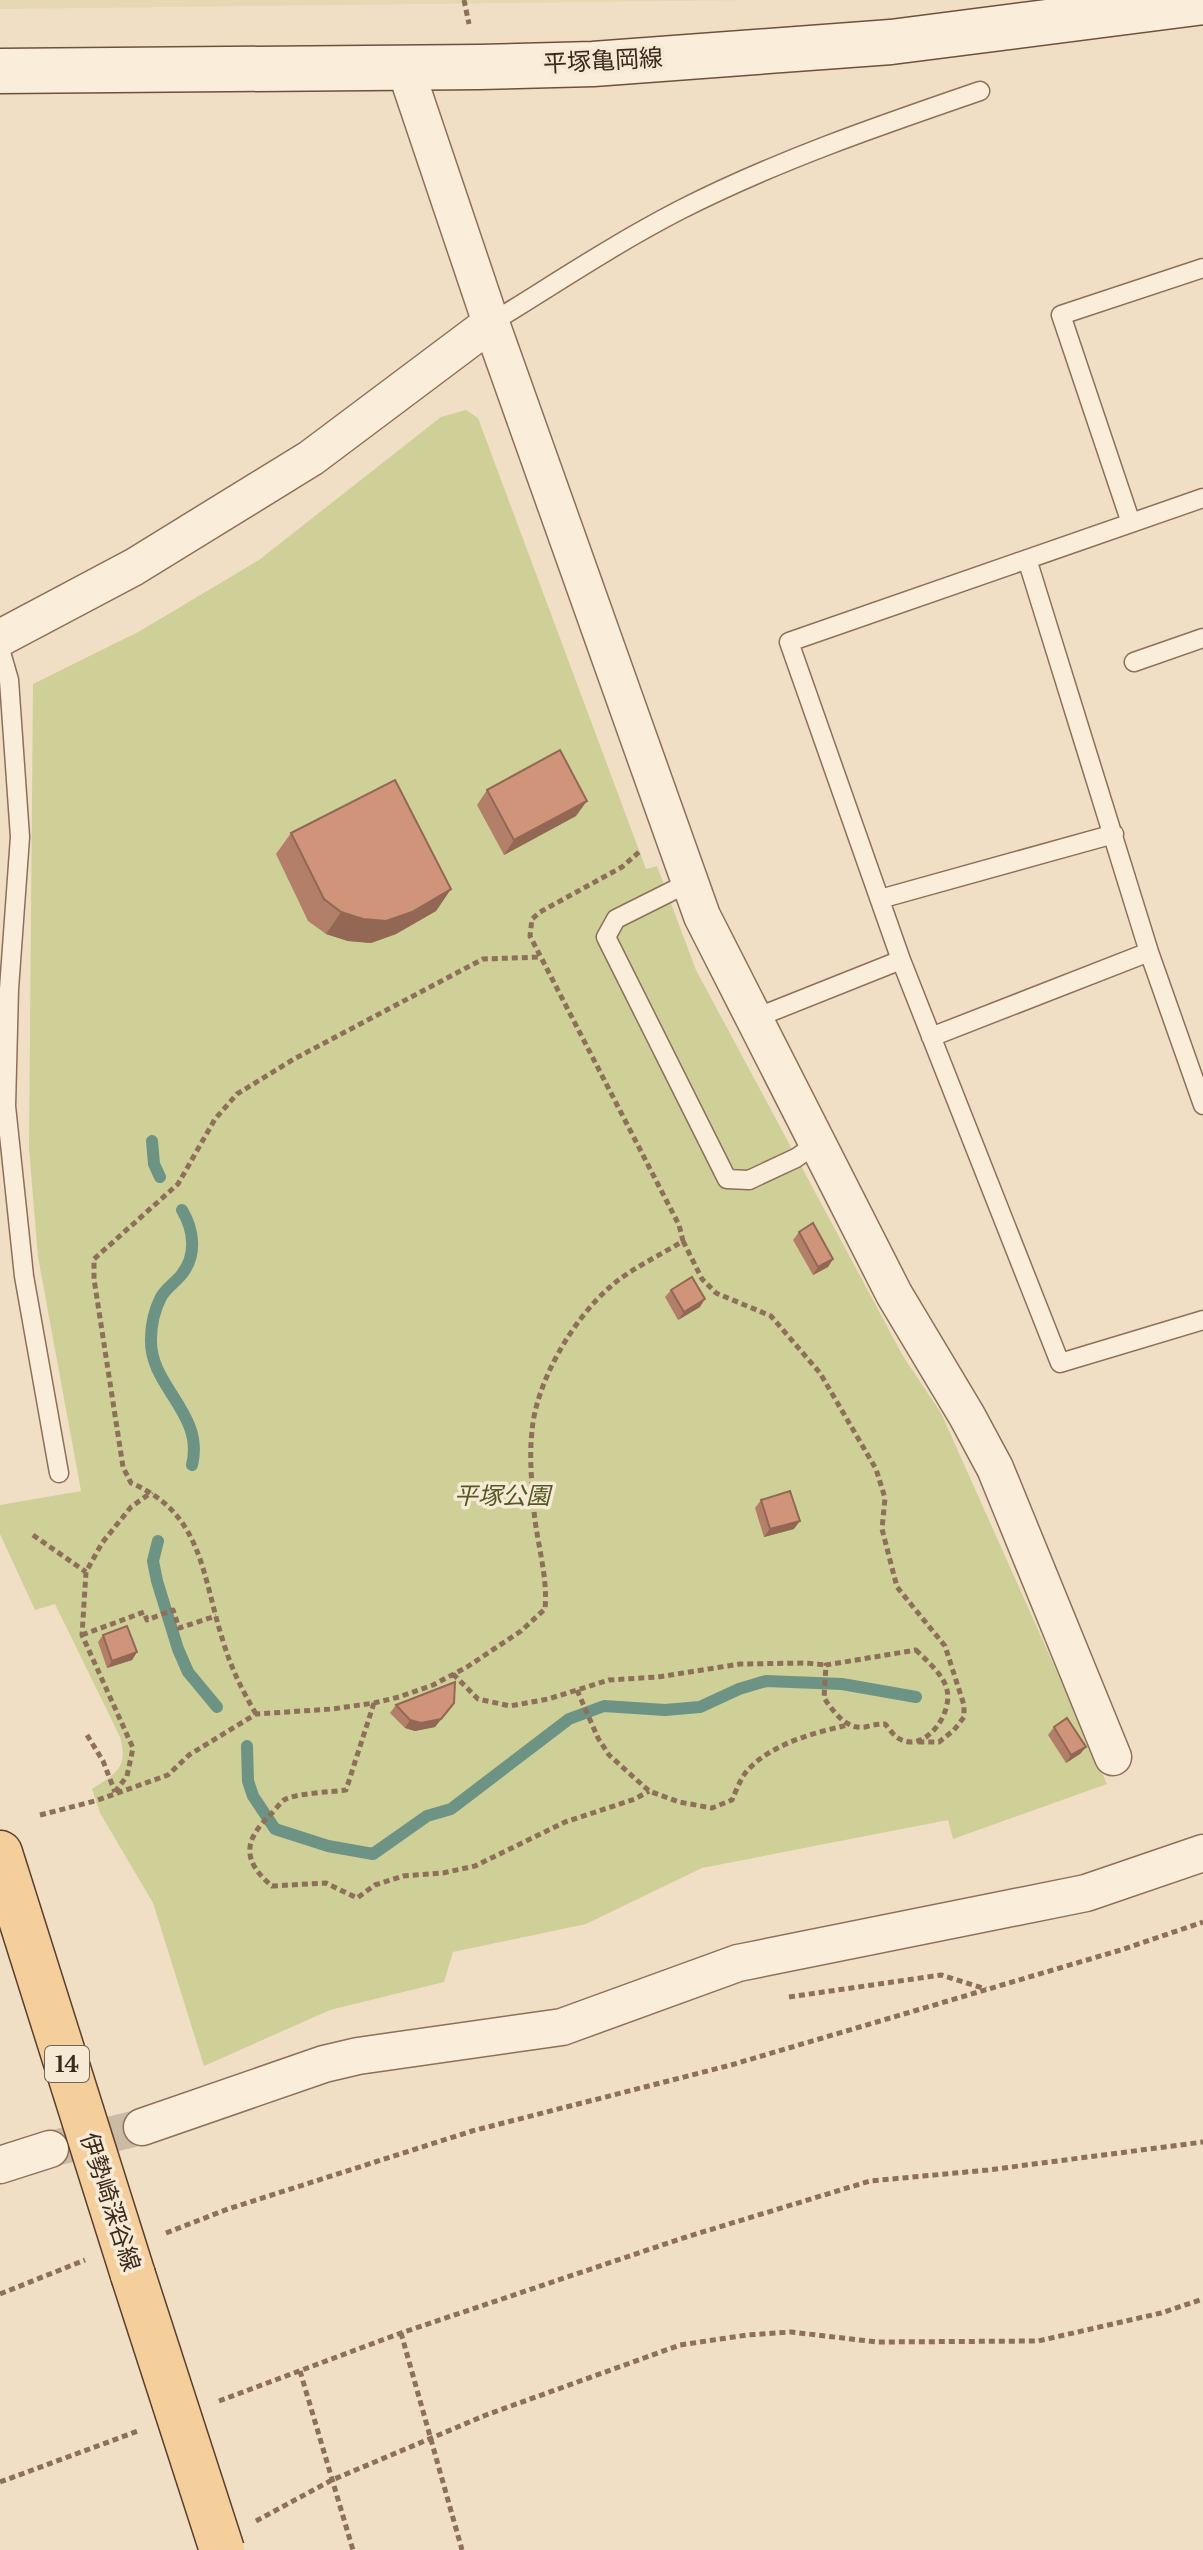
<svg xmlns="http://www.w3.org/2000/svg" width="1203" height="2550" font-family="'Libre Baskerville','Noto Sans JP',serif">
<rect width="100%" height="100%" fill="#f0dfc5"/>
<path fill="#e6d8b2" d="M0,0H755L0,9Z"/>
<path fill="#cfcf98" d="M466,410L478,418L646,869L657,866L696,970L903,1356L941,1413L1107,1784L953,1839L948,1820L702,1868L586,1924L453,1952L444,1982L330,2010L204,2066L153,1903L100,1813L92,1789C115,1774 129,1768 120,1737L55,1604L35,1610L0,1534V1505L81,1491L38,1257L29,1148L33,684L140,631L259,560L441,417Z"/>
<g fill="none" stroke-linecap="round" stroke-linejoin="round">
<path stroke="#6d9385" stroke-width="12" d="M152,1141L154,1164L160,1177
M182,1210C194,1230 197,1255 182,1274C176,1282 166,1288 161,1297C154,1311 151,1323 151,1339C149,1386 205,1413 192,1465
M158,1541L153,1561L157,1581L178,1649L188,1672L217,1707
M247,1746L248,1781L253,1796L275,1829L328,1846L373,1854L427,1816L451,1809L569,1719L604,1706L665,1710L700,1707L739,1689L766,1681L842,1684L916,1697"/>
<path stroke="#ccbba4" stroke-width="36" stroke-dasharray="36 18" stroke-linecap="butt" d="M50,2149L142,2127"/>
<defs>
<path id="lane" d="M491,323C553,285 614,244 680,210C776,161 878,126 980,91
M1203,498L789,642L901,960L1060,1363L1203,1320
M1131,523L1061,315L1203,268
M1027,559L1149,952L1203,1105
M0,649L9,680L20,837L9,989L6,1106L24,1276L59,1473
M1134,662L1203,638
M690,882L616,919L606,937L727,1179L749,1180L796,1158L816,1144
M880,899L1114,834
M753,1019L901,960
M931,1037L1149,952"/>
<path id="street" d="M405,68L491,323L702,916L894,1294L967,1416L995,1468L1113,1757
M0,638L134,567L311,458L491,323
M142,2127L324,2064L358,2056L562,2027L738,1963L1086,1893L1203,1853
M0,2165L50,2149"/>
<path id="secondary" d="M0,71L479,67L593,64L891,42L1203,2"/>
<path id="primary" d="M0,1853L133,2275"/>
</defs>
<use href="#lane" stroke="#8d6f5a" stroke-width="21"/>
<use href="#street" stroke="#8d6f5a" stroke-width="39"/>
<use href="#secondary" stroke="#6e503d" stroke-width="47"/>
<use href="#primary" stroke="#5a3e2e" stroke-width="47"/>
<path stroke="#8d6f5a" stroke-width="5" stroke-dasharray="6 4" stroke-linecap="butt" d="M464,0L469,24
M683,1241L702,1279L716,1293L771,1316L820,1373L876,1469L885,1498L882,1529L897,1587L945,1646L964,1705V1717L954,1730L939,1742H915
M33,1535L86,1572
M82,1635L144,1612L147,1620L173,1610L179,1628L216,1616
M916,1650C926,1660 944,1675 947,1690C953,1714 924,1755 898,1738C893,1735 889,1728 885,1724C877,1724 873,1725 865,1727C846,1730 834,1712 824,1698L826,1665Z
M453,1674L478,1699L510,1706L548,1699L609,1680L658,1677L740,1664L806,1663L826,1665
M577,1690L598,1738L609,1755L649,1791L679,1802L712,1808L732,1800C736,1791 740,1780 746,1772C770,1744 813,1733 848,1725
M374,1703L346,1790C331,1792 296,1793 284,1800C280,1803 275,1810 271,1814C244,1840 241,1860 272,1886L326,1883L357,1898L375,1885L403,1876L443,1873L475,1866L565,1822L635,1799L649,1791
M256,1714C242,1690 231,1668 223,1641C202,1576 203,1513 131,1483L123,1467L94,1279V1259L178,1184L215,1119L237,1094L294,1059L483,959L540,957
M87,1735L103,1761L115,1792
M115,1792L127,1776L133,1748L82,1635L86,1572L102,1543L131,1507L152,1492
M40,1815L95,1801L168,1775L189,1755L256,1714L332,1709L374,1703L399,1697L433,1685L467,1667L521,1631L545,1609C548,1576 537,1544 534,1511C532,1485 529,1458 532,1431C536,1382 573,1319 610,1287C630,1269 659,1256 683,1241L679,1225L530,936L532,919L540,912L622,867L639,852
M789,1997L941,1975L986,1989
M166,2233L228,2209L472,2131L731,2065L1124,1949L1203,1922
M0,2294L85,2260
M401,2333L462,2550
M300,2371L353,2550
M219,2401L401,2333L683,2238L870,2181L988,2170L1203,2142
M0,2482L138,2431
M256,2521L332,2480L486,2415L680,2345L747,2335L791,2332L877,2342L1038,2341L1161,2313L1203,2299"/>
<use href="#lane" stroke="#faedd9" stroke-width="18"/>
<use href="#street" stroke="#faedd9" stroke-width="36"/>
<use href="#secondary" stroke="#faedd9" stroke-width="44"/>
<use href="#primary" stroke="#f4cf9c" stroke-width="44"/>
<defs>
<path id="primary-bridge" d="M133,2275L222,2550"/>
</defs>
<use href="#primary-bridge" stroke="#5a3e2e" stroke-width="47" stroke-linecap="butt"/>
<use href="#primary-bridge" stroke="#f4cf9c" stroke-width="44"/>
</g>
<path fill="#b37f69" d="M487,790L576,816L504,855L477,805Z
M291,833L451,889L436,911L396,934L371,943L348,941L326,934L308,921L276,854Z
M799,1232L833,1259L828,1267L813,1275L793,1240Z
M671,1290L700,1307L678,1320L665,1297Z
M761,1500L794,1529L764,1537L755,1508Z
M103,1635L137,1652L132,1660L107,1668L98,1642Z
M454,1703L435,1727L415,1731L405,1728L390,1713L396,1705Z
M1054,1727L1086,1747L1080,1754L1066,1763L1048,1735Z"/>
<path fill="#926855" d="M587,801L576,816L504,855L514,840Z
M451,889L436,911L396,934L371,943L348,941L326,934L341,912Z
M833,1259L828,1267L813,1275L818,1267Z
M705,1299L700,1307L678,1320L684,1312Z
M800,1521L794,1529L764,1537L770,1529Z
M137,1652L132,1660L107,1668L112,1661Z
M454,1703L435,1727L415,1731L405,1728L410,1720Z
M1086,1747L1080,1754L1066,1763L1071,1755Z"/>
<path fill="#d0947a" stroke="#926855" stroke-width="2" d="M560,750L587,801L514,840L487,790Z
M395,780L451,889L412,912L386,921L363,919L341,912L324,899L291,833Z
M813,1223L833,1259L818,1267L799,1232Z
M692,1277L705,1299L684,1312L671,1290Z
M790,1491L800,1521L770,1529L761,1500Z
M127,1626L137,1652L112,1661L103,1635Z
M455,1682L454,1703L441,1719L421,1723L410,1720L396,1705Z
M1067,1718L1086,1747L1071,1755L1054,1727Z"/>
<g text-anchor="middle" stroke-width="7" stroke-linejoin="round" paint-order="stroke">
<rect fill="#f7ead5" stroke="#746456" stroke-width="2" x="45" y="2046" width="44" height="36" rx="6"/>
<g font-size="22" font-weight="bold" fill="#3c2a1f">
<text x="67" y="2072">14</text>
</g>
<g font-size="24" fill="#3c2a1f" stroke="#f7ead5">
<text transform="translate(603 61) rotate(-3)" y="8">平塚亀岡線</text>
<text transform="translate(110 2202) rotate(72)" y="8">伊勢崎深谷線</text>
</g>
<g font-size="24" font-style="italic" fill="#525924" stroke="#f7ead5">
<text x="502" y="1504">平塚公園</text>
</g>
</g>
</svg>
